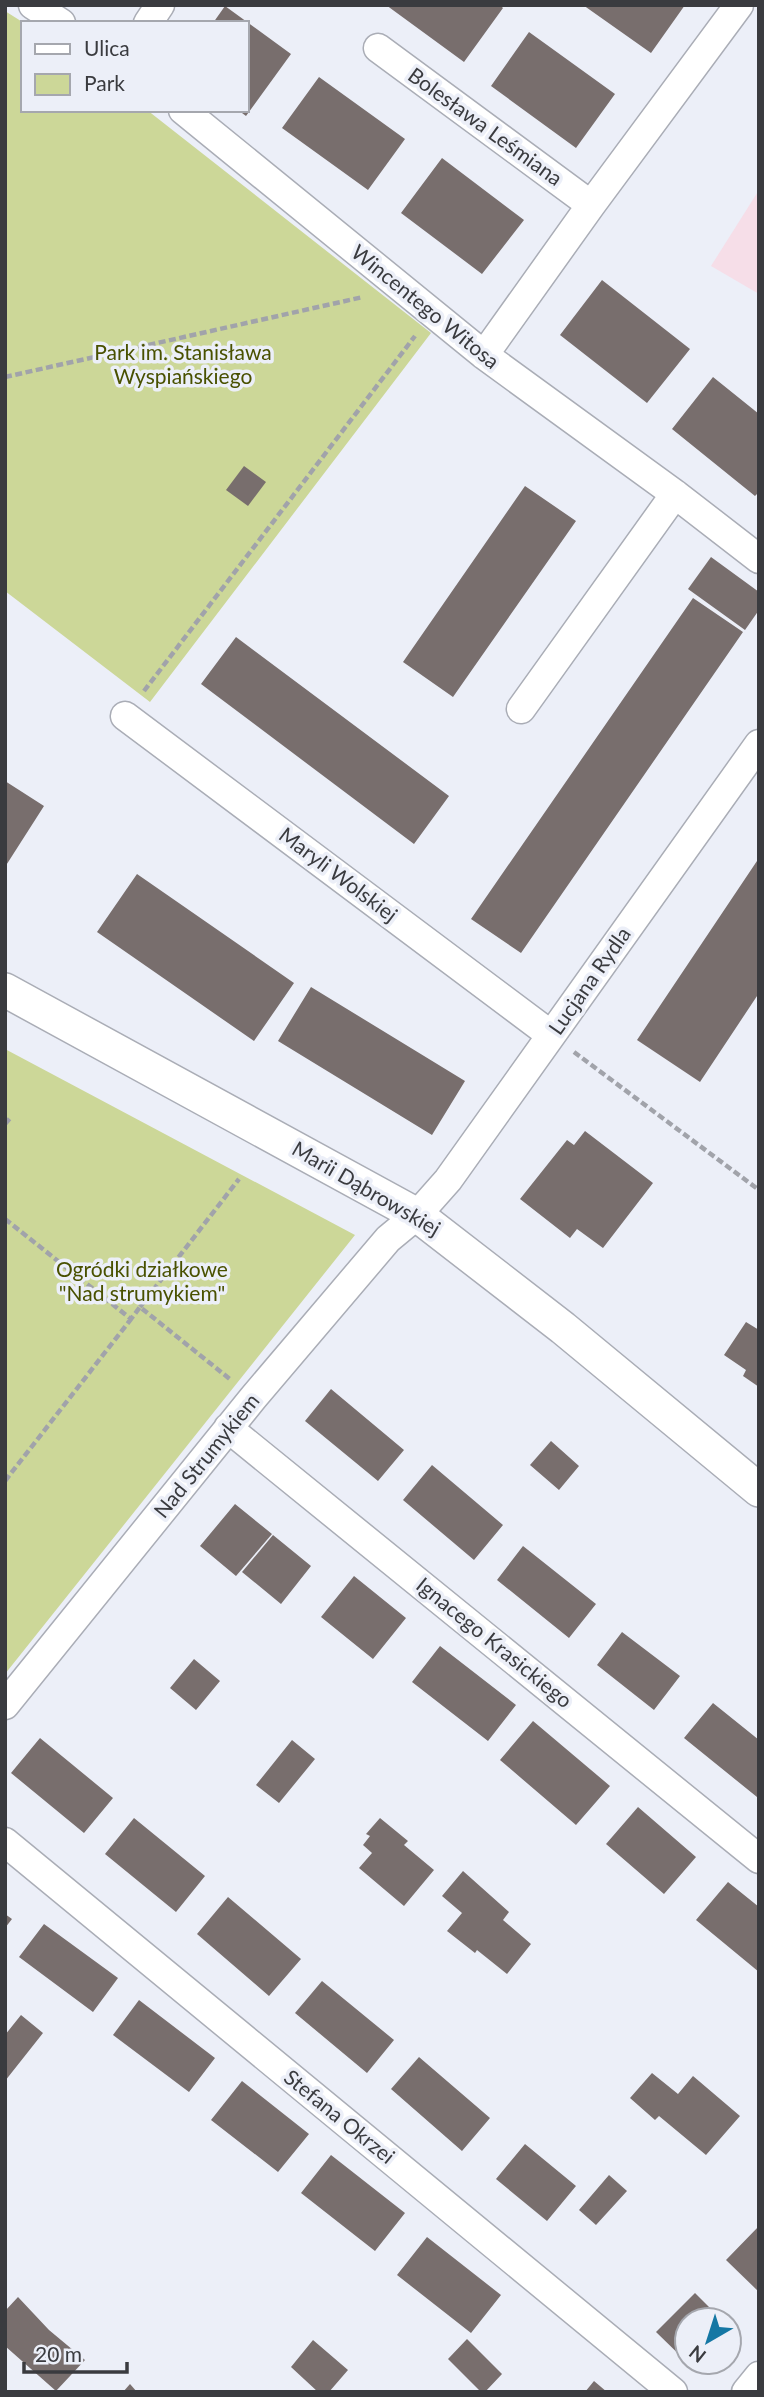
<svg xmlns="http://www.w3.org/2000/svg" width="764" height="2397" font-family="Lato,sans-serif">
<rect width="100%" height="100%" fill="#eceff8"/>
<path fill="#f6dee8" d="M759,190V294L711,266Z"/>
<path fill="#ccd798" d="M5,11L24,23L23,110H147L431,333L150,702L5,591Z
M5,1049L355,1235L5,1674Z"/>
<path fill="#786e6d" d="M386,5H500L503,8L464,62Z
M583,5H685L651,53Z
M225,6L291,54L246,116L238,110H247V23H213Z
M529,32L615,94L576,148L491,86Z
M319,77L405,139L368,190L282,128Z
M442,158L524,220L482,274L401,213Z
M602,280L690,349L647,403L560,335Z
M713,377L759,414V492L755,496L672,429Z
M244,466L266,482L248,506L226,490Z
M525,486L576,521L453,697L403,662Z
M711,557L759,592V610L745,630L688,589Z
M693,598L743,632L521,953L471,919Z
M236,637L449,796L414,844L201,684Z
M5,781L44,806L5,867Z
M759,858V993L700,1082L637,1040Z
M137,874L294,983L254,1041L97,932Z
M311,987L465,1081L432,1135L278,1041Z
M585,1131L653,1183L603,1248L577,1229L570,1238L520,1199L567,1140L574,1145Z
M746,1322L759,1330V1387L743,1376L746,1370L724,1355Z
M331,1389L404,1450L378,1481L305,1421Z
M551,1441L579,1466L559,1490L530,1465Z
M432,1465L503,1525L474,1560L403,1500Z
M235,1504L272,1534L236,1576L200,1546Z
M273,1535L311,1566L281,1604L242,1572Z
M523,1546L596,1604L569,1638L497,1580Z
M354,1576L406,1618L373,1659L321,1617Z
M622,1632L680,1676L654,1710L597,1665Z
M440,1646L516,1705L488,1741L412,1682Z
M194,1659L220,1681L196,1710L170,1688Z
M713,1703L759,1740V1794L757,1797L684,1738Z
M533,1721L610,1786L576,1825L500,1760Z
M40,1738L113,1798L84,1833L11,1773Z
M292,1740L315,1759L279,1803L256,1785Z
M638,1807L696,1857L664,1894L606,1844Z
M134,1818L205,1876L176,1912L105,1854Z
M380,1818L408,1841L404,1845L434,1870L404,1906L359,1868L372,1853L363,1845L370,1836L366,1834Z
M463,1871L509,1912L503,1920L531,1944L507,1974L477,1950L475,1953L447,1931L462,1913L442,1896Z
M728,1882L759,1907V1972L696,1920Z
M228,1897L301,1959L269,1996L197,1934Z
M5,1914L12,1919L5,1928Z
M44,1924L118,1978L93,2012L19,1957Z
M322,1981L394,2040L367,2073L295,2013Z
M139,2000L215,2058L189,2092L113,2035Z
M21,2015L43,2033L5,2081V2035Z
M419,2057L490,2118L462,2151L391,2089Z
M652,2073L678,2094L693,2076L740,2116L706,2155L659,2116L655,2120L630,2098Z
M242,2081L309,2134L278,2172L211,2120Z
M525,2144L576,2186L547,2221L496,2179Z
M331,2155L405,2213L375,2251L301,2193Z
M609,2175L627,2191L596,2225L579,2210Z
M759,2226V2292L726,2260Z
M427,2237L501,2295L471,2333L397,2275Z
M695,2293L722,2320H687V2362H701L694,2369L656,2332Z
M18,2297L49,2330L85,2360L56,2391L5,2346V2311Z
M467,2339L502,2374L485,2392H481L448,2359Z
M313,2340L348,2370L329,2392H318L291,2367Z
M594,2381L607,2392H585Z
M130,2384L137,2392H123Z"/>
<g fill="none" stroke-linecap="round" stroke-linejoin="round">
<defs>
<path id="minor" d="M33,5L61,23
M148,23L160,5
M378,48L591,205
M183,110L484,355L675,494L759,559
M484,355L591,205L739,5
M521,709L675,494
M125,716L551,1035
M228,1428L759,1859
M5,1705L253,1398L388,1239L417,1215L448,1180L759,744
M5,1842L673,2392
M746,2392L759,2376"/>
<path id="tertiary" d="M5,990L417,1215L563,1328L759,1490"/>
</defs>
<use href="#minor" stroke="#aaadb6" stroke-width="31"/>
<use href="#tertiary" stroke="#aaadb6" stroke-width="36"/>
<path stroke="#a1a3aa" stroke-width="4.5" stroke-dasharray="7 3.5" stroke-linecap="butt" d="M5,377L363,297
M144,691L415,336
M574,1052L759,1190
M5,1124L11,1117
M5,1219L131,1319L140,1307L231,1380
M140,1307L239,1179
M5,1481L131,1319"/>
<use href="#minor" stroke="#fff" stroke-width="28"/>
<use href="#tertiary" stroke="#fff" stroke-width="33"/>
</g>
<g text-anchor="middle" stroke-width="7" stroke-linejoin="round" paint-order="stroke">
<g font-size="21" fill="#3a3b3f" stroke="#eceff8">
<text transform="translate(485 127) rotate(36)" y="7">Bolesława Leśmiana</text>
<text transform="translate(425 307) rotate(39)" y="7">Wincentego Witosa</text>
<text transform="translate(338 875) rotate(37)" y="7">Maryli Wolskiej</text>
<text transform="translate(590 981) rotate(-55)" y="7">Lucjana Rydla</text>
<text transform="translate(366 1189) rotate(30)" y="7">Marii Dąbrowskiej</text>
<text transform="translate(207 1456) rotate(-51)" y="7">Nad Strumykiem</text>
<text transform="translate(494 1643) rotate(39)" y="7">Ignacego Krasickiego</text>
<text transform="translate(339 2117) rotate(39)" y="7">Stefana Okrzei</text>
</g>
<g font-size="21" fill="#495100" stroke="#eceff8">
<text x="183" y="360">Park im. Stanisława<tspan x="183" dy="24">Wyspiańskiego</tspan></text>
<text x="142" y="1277">Ogródki działkowe<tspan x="142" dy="24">"Nad strumykiem"</tspan></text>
</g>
</g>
<rect width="764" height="2397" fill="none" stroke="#3a3b3f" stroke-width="14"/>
<rect x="21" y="21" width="228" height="91" fill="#eceff8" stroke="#a5a7ae" stroke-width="2"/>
<rect x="35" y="44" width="35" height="10" fill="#ffffff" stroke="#a5a7ae" stroke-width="2"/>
<text x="84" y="56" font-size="21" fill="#3a3b3f">Ulica</text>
<rect x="35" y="74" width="35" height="21" fill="#ccd798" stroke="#a5a7ae" stroke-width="2"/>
<text x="84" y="91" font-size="21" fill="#3a3b3f">Park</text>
<g transform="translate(708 2341) rotate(219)"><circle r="33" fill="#eceff8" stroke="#a5a7ae" stroke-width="2"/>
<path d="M0-5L12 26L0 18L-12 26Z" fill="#1577a4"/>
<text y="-10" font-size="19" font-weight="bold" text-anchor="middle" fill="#3a3b3f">N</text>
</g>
<path d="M24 2362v10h103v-10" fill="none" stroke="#3a3b3f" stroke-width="3.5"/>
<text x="35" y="2362" font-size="21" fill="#3a3b3f" stroke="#eceff8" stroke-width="5" paint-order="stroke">20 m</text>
</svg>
